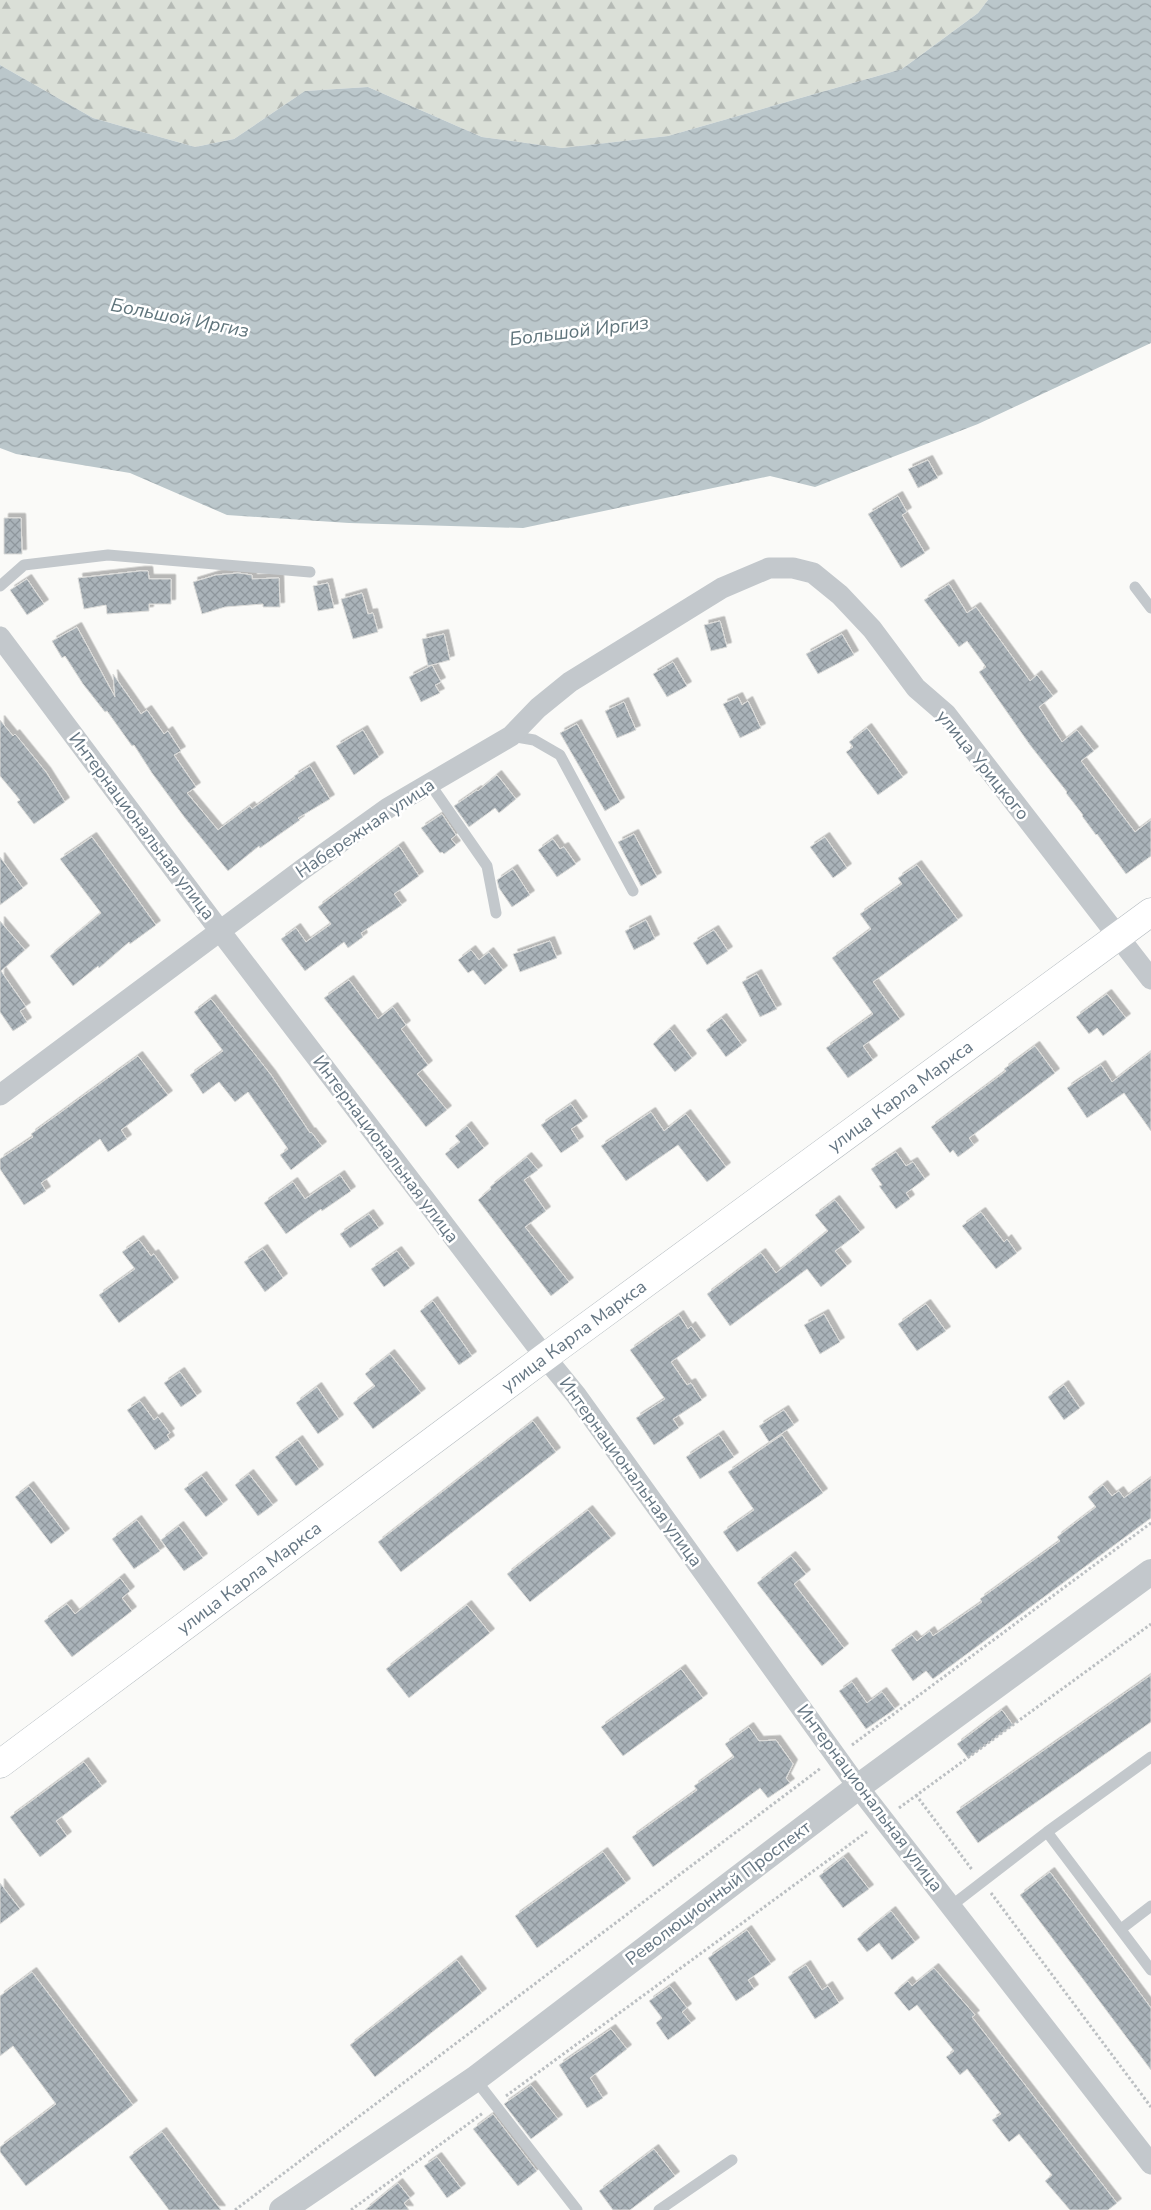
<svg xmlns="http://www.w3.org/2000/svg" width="1151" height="2210" font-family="'Nunito Sans',sans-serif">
<defs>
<pattern id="forest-firs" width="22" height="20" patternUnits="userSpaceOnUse" patternTransform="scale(1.25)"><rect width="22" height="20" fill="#dadfd7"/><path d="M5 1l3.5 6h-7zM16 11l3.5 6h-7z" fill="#b4b9b4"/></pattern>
<pattern id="water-waves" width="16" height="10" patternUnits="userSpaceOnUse" patternTransform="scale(1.25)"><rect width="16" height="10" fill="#bbc7cb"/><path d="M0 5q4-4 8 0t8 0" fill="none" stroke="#9ca6aa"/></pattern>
<pattern id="building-cross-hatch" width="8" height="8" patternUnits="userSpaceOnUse" patternTransform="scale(1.25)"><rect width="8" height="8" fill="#aab3b9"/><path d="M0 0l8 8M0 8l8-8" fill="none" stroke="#8e969c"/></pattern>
<filter id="shadow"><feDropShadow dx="4.5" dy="-4.5" stdDeviation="0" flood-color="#0004"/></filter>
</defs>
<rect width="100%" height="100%" fill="#fafaf8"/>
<path fill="url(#forest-firs)" d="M0,0H988L978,13L902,69L668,136L562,148L482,137L368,87L305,91L234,139L195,147L93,118L0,65Z"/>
<path fill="url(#water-waves)" d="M988,0H1151V343L978,424L815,487L770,476L523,528L349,523L227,515L130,473L16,454L0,448V65L93,118L195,147L234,139L305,91L368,87L482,137L562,148L668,136L902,69L978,13Z"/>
<path fill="url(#building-cross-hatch)" stroke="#dcdcda" filter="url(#shadow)" d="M928,460L938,478L918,488L908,469Z
M898,496L907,512L902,515L925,553L901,568L868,514Z
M4,518H21L22,554H4Z
M140,571H148L149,579H171V604H149V611L107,614L106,605L84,609L78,578Z
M238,573L252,575V579L279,578L280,607H263V604L225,607L202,614L193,582L216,575Z
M27,579L44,604L27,615L10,590Z
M328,583L334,608L318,611L313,586Z
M949,584L967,613L976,607L1030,681L1037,675L1053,696L1039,707L1062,742L1077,730L1094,751L1081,761L1135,832L1151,820V856L1126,874L1097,834L1096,835L1082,816L1083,815L1066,793L1067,792L1030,745L979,672L986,667L967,641L959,647L924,600Z
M362,593L368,614L373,613L378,632L353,639L341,599Z
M720,621L727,647L711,651L704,625Z
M77,627L115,697L113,674L141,714L147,710L164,734L168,731L181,751L174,755L196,787L187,793L218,830L250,806L252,809L295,778L294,776L310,766L330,799L298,818L300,820L260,848L259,846L228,871L185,818L152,773L134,745L132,746L107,711L105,712L83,684L65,656L62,658L52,641Z
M444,634L450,660L428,666L422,639Z
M842,634L854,655L818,674L806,654Z
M673,662L687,686L667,697L653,674Z
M432,665L441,682L435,685L440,693L421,702L409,677Z
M738,697L742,705L748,701L761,728L740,738L723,704Z
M624,702L636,730L617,738L605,711Z
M0,720L13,736L15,734L46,772L65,802L34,824L17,802L20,800L0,776Z
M577,724L620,802L605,811L560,733Z
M867,728L903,777L878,795L846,752L853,747L849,742Z
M363,730L379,757L354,775L336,746Z
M497,775L516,799L499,813L495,808L469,827L454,806L477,790L478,791Z
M442,814L456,835L451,839L456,845L444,854L442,852L440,853L421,828Z
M634,834L657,877L641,886L618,842Z
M92,837L156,925L130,944L129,942L99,968L98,966L73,986L50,956L101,913L60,859Z
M825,837L847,868L833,878L810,847Z
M553,839L560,849L564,847L576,864L557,877L538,850Z
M399,846L419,876L394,894L402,905L361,933L363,937L348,948L344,942L305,971L281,939L296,928L306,942L331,924L318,907Z
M0,857L23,888L0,905Z
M917,865L958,920L873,982L900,1019L863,1046L873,1060L848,1078L826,1048L873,1014L832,958L871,929L860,914L902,884L898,878Z
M513,869L530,895L512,907L499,888L497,880Z
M646,920L655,939L634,950L625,931Z
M0,921L25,950L1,971L26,1007L20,1011L27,1022L13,1031L0,1012Z
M714,930L728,951L707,965L693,943Z
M550,941L557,958L520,972L513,954Z
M471,950L479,960L489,952L503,970L485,985L473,970L468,973L458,960Z
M757,974L777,1009L760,1017L742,982Z
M349,980L378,1019L393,1007L406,1025L401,1029L428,1065L417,1074L447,1110L426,1127L324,998Z
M1107,994L1126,1018L1103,1036L1097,1028L1089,1034L1076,1017Z
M211,999L271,1075L310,1133L311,1132L322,1146L291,1170L280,1155L288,1149L248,1092L235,1102L219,1082L203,1094L190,1075L223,1051L194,1012Z
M722,1018L742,1045L726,1057L706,1030Z
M670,1029L692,1058L675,1072L653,1044Z
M1035,1046L1055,1073L969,1138L974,1145L958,1157L953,1150L950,1153L931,1127L1006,1071L1004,1069Z
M1151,1052V1131L1124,1093L1087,1118L1067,1088L1101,1065L1112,1082Z
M138,1056L168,1095L121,1130L127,1139L108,1152L100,1139L41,1183L46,1191L24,1205L0,1169V1159L33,1137L31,1134Z
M571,1104L583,1121L571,1129L579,1141L561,1153L541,1125Z
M651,1112L664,1131L686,1114L726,1167L707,1182L678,1145L626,1181L601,1146Z
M467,1126L484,1148L458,1169L445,1154L460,1142L455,1136Z
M896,1152L906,1166L913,1162L925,1179L906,1193L910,1199L896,1209L879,1186L882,1185L871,1169Z
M527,1157L538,1170L524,1180L546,1211L525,1227L569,1282L551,1296L478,1200L491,1189L490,1187Z
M340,1175L351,1191L322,1211L321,1209L286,1234L264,1203L293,1182L305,1199Z
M835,1200L860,1232L835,1251L847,1266L821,1287L807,1269L730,1326L707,1294L761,1253L776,1273L828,1231L815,1215Z
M981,1212L1004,1242L1007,1239L1017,1253L996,1269L962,1226Z
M369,1214L379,1228L350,1248L340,1234Z
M139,1240L151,1256L154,1254L174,1282L119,1323L99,1295L135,1269L122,1252Z
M263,1249L283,1278L265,1292L244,1262Z
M397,1251L410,1268L384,1287L371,1269Z
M433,1301L472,1356L459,1365L420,1311Z
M926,1304L946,1331L917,1351L898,1324Z
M824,1314L840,1342L820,1354L804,1325Z
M679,1315L688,1329L691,1326L701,1340L671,1362L687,1385L691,1383L702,1400L673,1419L679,1428L654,1445L636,1418L665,1399L630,1350Z
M390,1354L421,1393L373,1429L353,1403L375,1386L365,1374Z
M180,1372L197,1396L181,1407L164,1383Z
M1064,1385L1080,1408L1064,1420L1048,1397Z
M317,1387L339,1419L318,1434L296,1403Z
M140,1401L154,1420L158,1417L170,1433L167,1435L170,1440L155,1450L127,1410Z
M784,1410L794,1425L769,1442L759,1426Z
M533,1421L556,1452L401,1572L378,1542Z
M719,1435L734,1457L700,1479L686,1457Z
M782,1435L823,1493L737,1552L723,1532L754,1510L728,1472Z
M298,1440L319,1469L296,1486L275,1457Z
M249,1474L273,1505L258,1516L235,1485Z
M202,1476L223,1504L206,1517L184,1489Z
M1151,1478V1518L933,1679L926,1671L913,1681L891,1650L912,1635L917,1641L930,1631L933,1636L982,1602L980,1599L1060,1541L1057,1537L1096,1507L1088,1497L1103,1485L1112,1496L1119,1491L1124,1498Z
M29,1486L65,1533L51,1544L15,1497Z
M588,1510L611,1538L530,1602L507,1574Z
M137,1520L160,1551L134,1569L112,1539Z
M179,1526L203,1558L184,1571L161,1540Z
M791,1556L806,1574L794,1584L844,1648L822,1666L757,1583Z
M120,1578L130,1591L122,1598L132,1611L72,1657L44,1621L67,1604L75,1614Z
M467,1605L490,1633L409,1698L386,1669Z
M681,1669L703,1698L623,1756L601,1727Z
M1151,1675V1722L978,1843L956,1812Z
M852,1682L867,1703L882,1692L895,1709L866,1729L839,1691Z
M1002,1710L1013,1725L968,1758L957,1744Z
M749,1727L759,1741L776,1740L793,1764L786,1778L790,1783L768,1798L760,1788L653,1867L632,1837L697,1790L694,1786L734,1757L725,1744Z
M84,1762L102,1786L56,1821L67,1836L40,1857L10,1817Z
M603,1852L626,1883L537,1948L515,1916Z
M844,1857L869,1889L843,1908L819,1876Z
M1050,1872L1151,2008V2070L1020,1895Z
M0,1883L20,1909L0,1924Z
M891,1911L915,1942L892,1960L879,1943L867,1952L857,1939Z
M747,1930L771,1964L748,1980L754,1989L736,2001L708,1958Z
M457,1960L482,1993L375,2077L350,2045Z
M806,1965L822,1990L828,1986L839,2003L815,2019L788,1977Z
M934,1968L975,2015L972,2017L1117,2203L1108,2210H1070L1045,2181L1052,2175L1019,2134L1009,2142L992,2120L1001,2114L967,2069L960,2075L946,2057L954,2051L917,2005L909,2011L894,1993L908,1981L912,1986Z
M32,1972L133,2105L26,2186L0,2152V2147L56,2104L13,2046L0,2056V1996Z
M670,1986L687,2008L682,2012L691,2023L668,2040L656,2023L662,2018L649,2001Z
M611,2029L627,2049L590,2078L603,2098L587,2108L559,2065Z
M531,2085L558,2119L531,2139L504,2104Z
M493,2114L537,2171L518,2186L473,2129Z
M162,2132L221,2210H169L129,2157Z
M654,2149L675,2176L630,2210H613L599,2191Z
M437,2157L461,2188L447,2198L424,2166Z
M398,2183L410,2198L404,2203L409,2210H365Z"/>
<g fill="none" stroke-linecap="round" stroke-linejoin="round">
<defs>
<g id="secondary">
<path id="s1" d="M0,1764L545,1357L1151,912"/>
</g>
</defs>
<use href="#secondary" stroke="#b3babf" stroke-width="29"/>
<path stroke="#bbbfc2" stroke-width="3" stroke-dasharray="2.5 2.5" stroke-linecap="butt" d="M852,1745L1151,1523
M916,1795L973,1871
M899,1808L1151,1624
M991,1893L1151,2107
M506,2096L868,1831
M235,2210L821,1768
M351,2210L483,2113"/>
<path stroke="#c3c8cc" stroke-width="11" d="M0,586L24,565L108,555L310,572
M1135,587L1151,608
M511,736L534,740L560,755L633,891
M430,784L487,866L496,913
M1047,1832L1151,1757
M951,1906L1047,1832L1151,1970
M1121,1929L1151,1906
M475,2079L577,2210
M659,2210L732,2160"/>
<path stroke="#c3c8cc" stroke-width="21" d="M0,637L220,931L545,1357L576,1395L858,1787L1151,2164
M0,1095L303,869L388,808L511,736L538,708L570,682L722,588L769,568H793L813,573L840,595L872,629L916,688L946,714L1151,979"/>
<path stroke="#c3c8cc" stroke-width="26" d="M282,2210L475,2079L858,1787L1151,1572"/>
<use href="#secondary" stroke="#fff" stroke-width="28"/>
</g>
<g text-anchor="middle" stroke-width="5" stroke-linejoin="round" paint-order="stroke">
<g font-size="18" fill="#657683" stroke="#fff">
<text transform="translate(983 765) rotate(51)" y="6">улица Урицкого</text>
<text transform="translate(142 826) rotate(53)" y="6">Интернациональная улица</text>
<text transform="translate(365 828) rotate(-34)" y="6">Набережная улица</text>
<text dy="6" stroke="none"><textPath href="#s1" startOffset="1121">улица Карла Маркса</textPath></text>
<text transform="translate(386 1149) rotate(53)" y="6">Интернациональная улица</text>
<text dy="6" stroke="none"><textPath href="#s1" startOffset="716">улица Карла Маркса</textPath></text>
<text transform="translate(631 1472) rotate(54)" y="6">Интернациональная улица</text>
<text dy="6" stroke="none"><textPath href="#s1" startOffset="311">улица Карла Маркса</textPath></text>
<text transform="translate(870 1798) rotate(53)" y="6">Интернациональная улица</text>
<text transform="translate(718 1893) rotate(-37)" y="6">Революционный Проспект</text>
</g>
<g font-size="19" font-style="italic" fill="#60757c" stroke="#fff">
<text transform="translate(180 317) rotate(11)" y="7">Большой Иргиз</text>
<text transform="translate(579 330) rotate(-7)" y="7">Большой Иргиз</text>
</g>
</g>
</svg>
